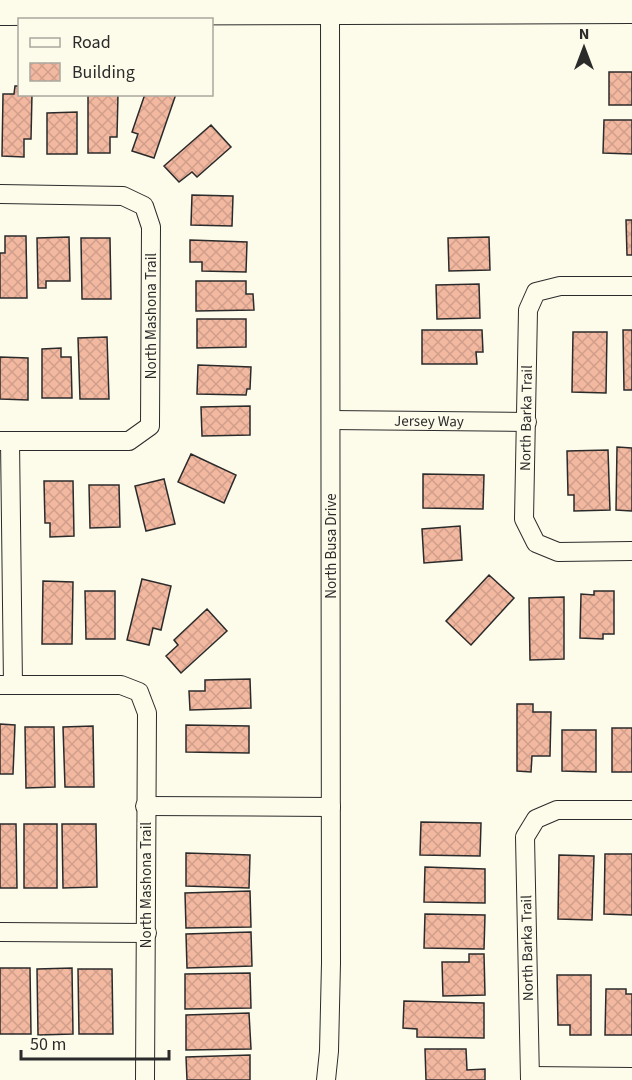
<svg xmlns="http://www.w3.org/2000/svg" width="632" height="1080" font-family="'Source Sans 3',sans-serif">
<defs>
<pattern id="building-cross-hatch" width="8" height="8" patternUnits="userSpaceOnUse" patternTransform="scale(1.5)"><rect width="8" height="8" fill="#f2b8a0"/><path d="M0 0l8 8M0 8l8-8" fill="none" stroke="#d09e8a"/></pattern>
</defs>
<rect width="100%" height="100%" fill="#fdfbea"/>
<path fill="url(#building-cross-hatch)" stroke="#2b2b2b" stroke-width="1.5" d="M609,72H632V105H609Z
M15,86H20V94H32L31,139H24V157L2,156L3,94H14Z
M88,94H118L117,137H110V153H88Z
M145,94H176L154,158L132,151L138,134L132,132Z
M77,112V154H47V113Z
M604,120H632V154L603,153Z
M211,125L231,147L197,177L192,172L179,182L164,166Z
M192,195L233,196L232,226L191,225Z
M626,220H632V255H627Z
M5,236H26L27,298H0V253H5Z
M69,237L70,281H46V288H38L37,238Z
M489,237L490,270L449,271L448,238Z
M81,238H110L111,299H82Z
M190,240L247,242L246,272L202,271V262H190Z
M196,281H246V294H253L254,310L196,311Z
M479,284L480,318L437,319L436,285Z
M197,319H246V347L197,348Z
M422,330H482L483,352H476L477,364H422Z
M623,330H632V390H624Z
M573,332H607L606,393L572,392Z
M107,337L109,399H80L78,338Z
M61,348V357H71L72,398H42V349Z
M0,357L28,358V400L0,399Z
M198,365L251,367L250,389H247L246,395L197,394Z
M250,406V435L202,436L201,407Z
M617,447L632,448V511L616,510Z
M608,450L610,510L574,511V495H568L567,451Z
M191,454L236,475L224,503L178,482Z
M423,474L484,475L483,509L423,508Z
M164,479L175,524L146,531L135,486Z
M44,481H73L74,536L50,537V523H45Z
M89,485H119L120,527L90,528Z
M460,526L462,560L424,563L422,529Z
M489,575L514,598L471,645L446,621Z
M142,579L171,586L161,630L153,628L149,645L127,640Z
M43,581L73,582L72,644H42Z
M85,591H115V639H86Z
M594,591H614V634H603V639L580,638L581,594L594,595Z
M564,597V659L530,660L529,598Z
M207,609L227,631L181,673L166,656L178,645L174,640Z
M250,679L251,708L190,710L189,691H205V680Z
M517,704H533V712H551L550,756H532L531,772L517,771Z
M0,724L15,725L13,774H0Z
M186,725L249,726V753L186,752Z
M93,726L94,787H65L63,727Z
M25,727H54L55,787L26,788Z
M612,728H632V772H612Z
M562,730H596V772L562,771Z
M421,822L481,823L480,856L420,855Z
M0,824H16L17,888H0Z
M24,824H57V888H24Z
M62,824H96L97,887L63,888Z
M186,853L250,855L249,888L186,886Z
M605,854H632V915L604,914Z
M559,855L594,856L592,920L558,919Z
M425,867L485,869V903L424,902Z
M250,891L251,927L186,928L185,893Z
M425,914L485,915L484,949L424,948Z
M251,932L252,966L187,968L186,934Z
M469,954H484L485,995L443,996L442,962H469Z
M0,968H30L31,1034H0Z
M72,968L73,1034L38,1035L37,969Z
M78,969H112L113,1034H79Z
M250,973L251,1008L185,1009V974Z
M557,975H591V1035H570V1025H558Z
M606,989H626V994H632V1035H605Z
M404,1001L484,1003V1038L417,1037V1029L403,1028Z
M249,1013L251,1049L186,1050V1015Z
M425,1049H466L467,1070L485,1069V1080H426Z
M250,1055V1080H187L186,1057Z"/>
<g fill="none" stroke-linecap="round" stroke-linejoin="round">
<defs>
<g id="street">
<path d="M0,194L123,196L144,206L151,227L150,426L129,441H0"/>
<path d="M632,286H560L536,292L528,310L524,519L536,543L558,552L632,551"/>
<path id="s1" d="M331,420L527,422"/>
<path d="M10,441L13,685"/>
<path d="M0,685H121L139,692L147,713L145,1080"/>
<path d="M145,806L331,807"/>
<path d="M0,932L147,933"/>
<path d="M530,1076L632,1077"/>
<path d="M326,1080L329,1051L331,963L330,11"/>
<path d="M530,1080L525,837L536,819L557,810H632"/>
</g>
<path id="secondary" d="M0,12L632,10"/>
</defs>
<use href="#street" stroke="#2b2b2b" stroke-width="20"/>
<use href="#secondary" stroke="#2b2b2b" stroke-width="28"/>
<use href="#street" stroke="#fdfbea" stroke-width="18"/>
<use href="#secondary" stroke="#fdfbea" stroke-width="26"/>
</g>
<g text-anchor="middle" stroke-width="4.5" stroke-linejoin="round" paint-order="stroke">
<g font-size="15" fill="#2b2b2b" stroke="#fdfbea">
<text transform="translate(151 316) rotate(-90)" y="5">North Mashona Trail</text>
<text transform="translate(526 418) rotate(-89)" y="5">North Barka Trail</text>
<text dy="5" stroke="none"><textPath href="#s1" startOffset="98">Jersey Way</textPath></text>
<text transform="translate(331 546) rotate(-90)" y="5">North Busa Drive</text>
<text transform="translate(146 885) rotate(-90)" y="5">North Mashona Trail</text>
<text transform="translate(527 948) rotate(-91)" y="5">North Barka Trail</text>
</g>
</g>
<rect x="18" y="18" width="195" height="78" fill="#fdfbea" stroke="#a9a89e" stroke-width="1.5"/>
<rect x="30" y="38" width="30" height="9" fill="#fdfbea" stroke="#a9a89e" stroke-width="1.5"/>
<text x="72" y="48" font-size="18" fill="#2b2b2b">Road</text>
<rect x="30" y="63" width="30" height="18" fill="url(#building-cross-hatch)" stroke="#a9a89e" stroke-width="1.5"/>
<text x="72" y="78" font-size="18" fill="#2b2b2b">Building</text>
<g transform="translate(584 48)" stroke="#fdfbea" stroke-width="4.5" paint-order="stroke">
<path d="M0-4.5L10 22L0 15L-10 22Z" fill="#2b2b2b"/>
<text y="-9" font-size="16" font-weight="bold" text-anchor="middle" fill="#2b2b2b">N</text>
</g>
<path d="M21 1050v9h148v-9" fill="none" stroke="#2b2b2b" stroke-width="3"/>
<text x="30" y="1050" font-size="18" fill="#2b2b2b" stroke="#fdfbea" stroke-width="4.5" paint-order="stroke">50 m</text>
</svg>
